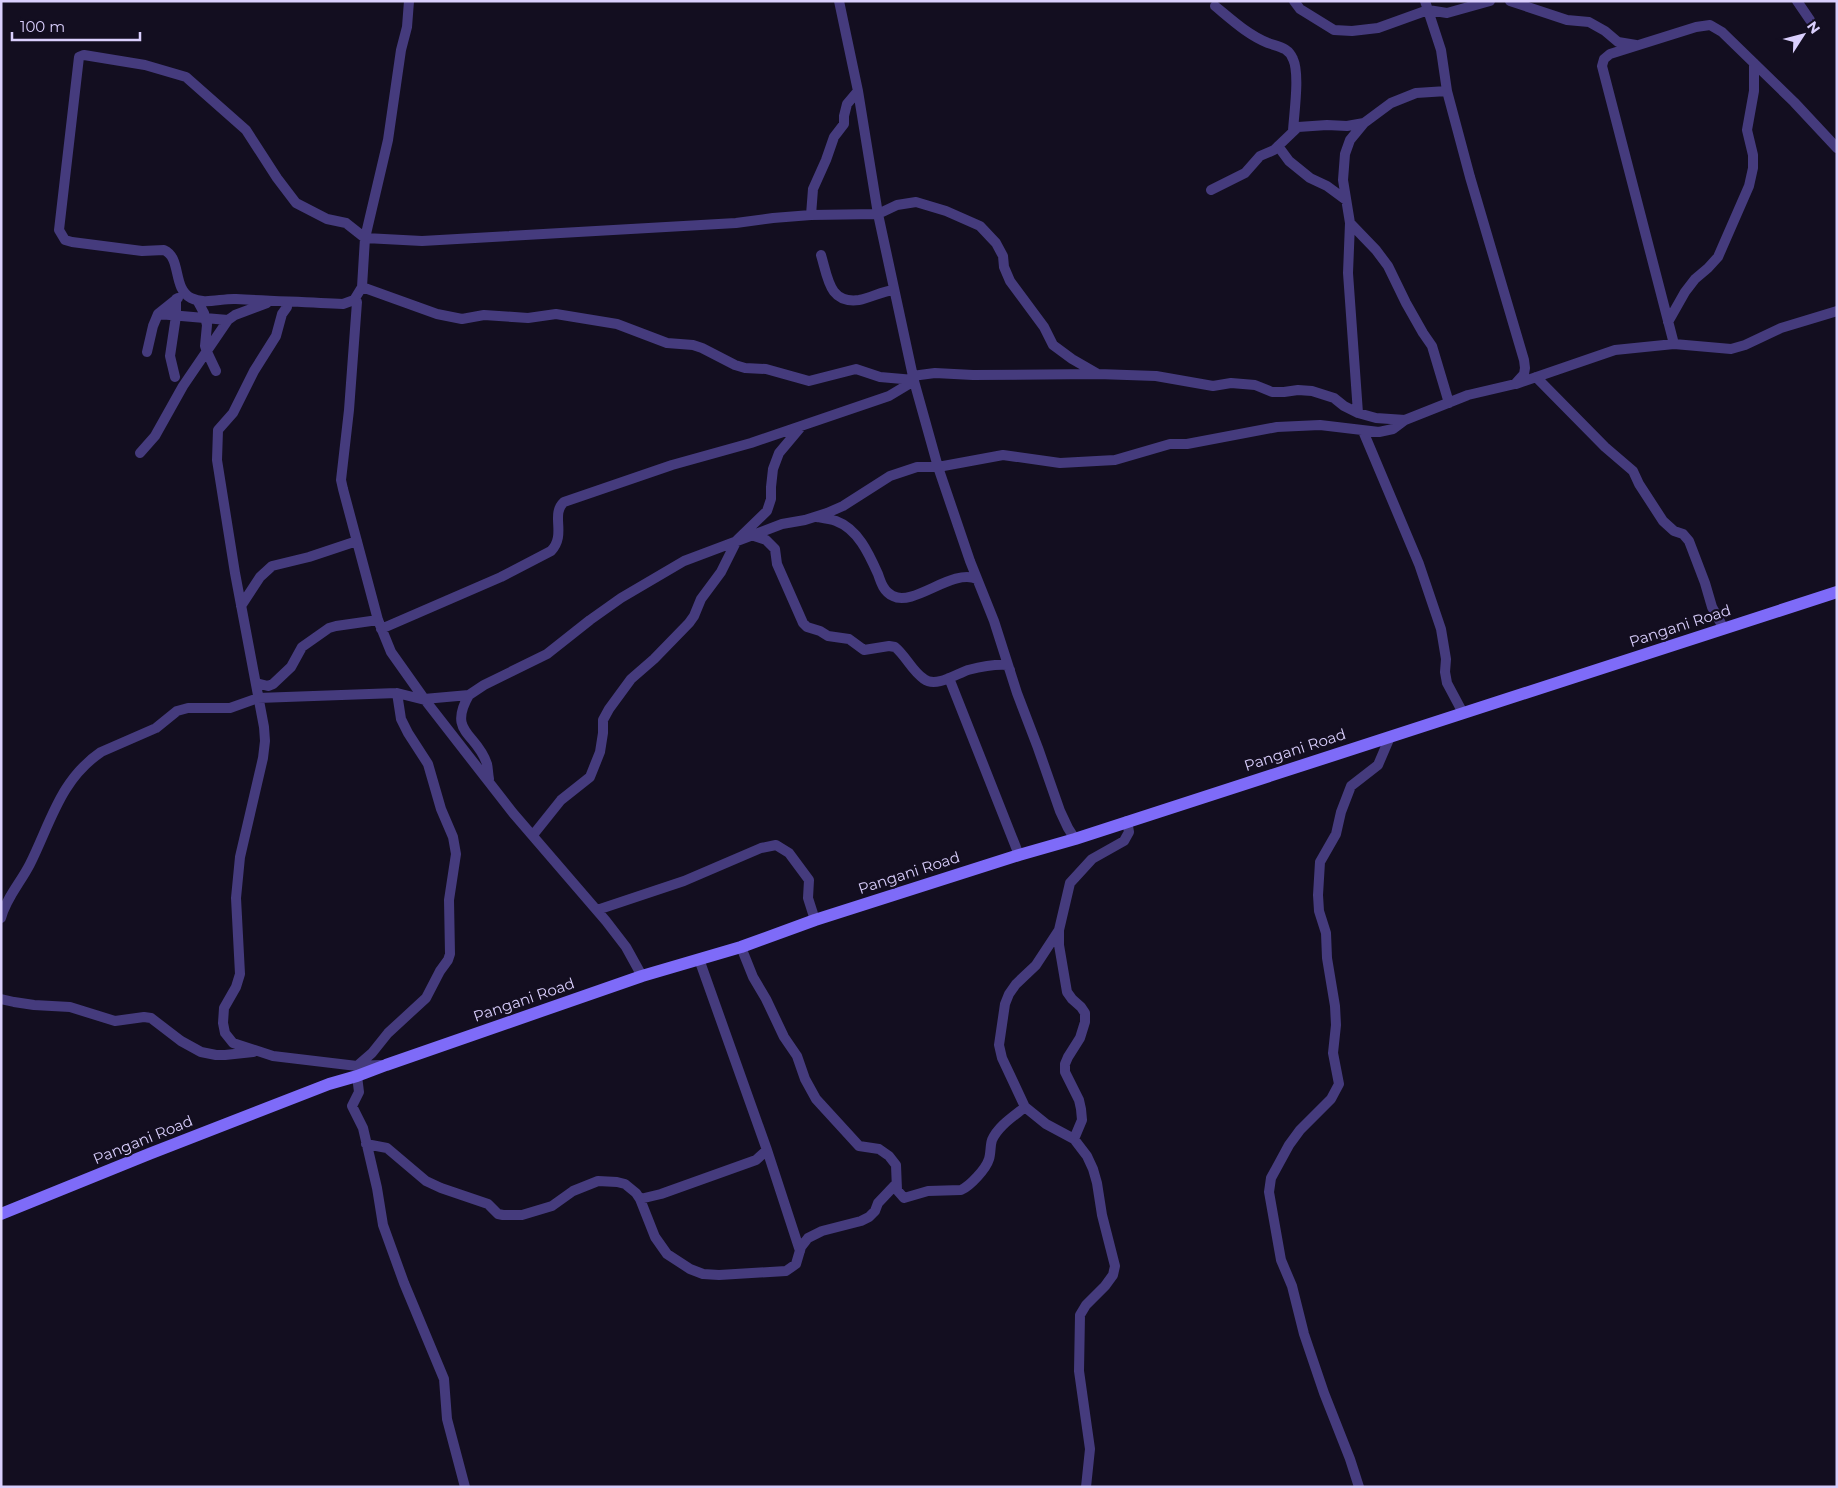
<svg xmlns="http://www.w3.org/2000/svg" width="1838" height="1488" font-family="Montserrat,sans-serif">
<rect width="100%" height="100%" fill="#130e20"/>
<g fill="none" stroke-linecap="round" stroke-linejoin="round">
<path stroke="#453b7d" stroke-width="10" d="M409,1L407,27L401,50L388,140L365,238L362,287L354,300L357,302L349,410L341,480L343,489L378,620L391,652L425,700L513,813L606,921L626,947L642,976
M839,1L858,91L878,214L914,381L938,467L970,561L994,621L1017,693L1038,748L1060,811L1068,828L1075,839
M1294,1L1300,9L1334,30L1352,31L1378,28L1428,10L1447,13L1490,1
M1510,1L1567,20L1589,22L1605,31L1618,42L1636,45
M1797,1L1810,20
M1215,6C1232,20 1248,35 1268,43C1279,47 1288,47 1293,59C1300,74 1294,113 1293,131
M1278,146L1289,161L1310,178L1327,186L1346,200
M1211,190L1245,173L1260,156L1274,150L1298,127L1327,125L1347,126L1364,123
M811,215L813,189L826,160L834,137L844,124V116L847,104L858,91
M1350,223L1376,250L1388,266L1406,303L1423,333L1432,346L1449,403
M821,255C828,278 829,304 859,300C871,298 882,291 894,290
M362,287L437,314L462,319L484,315L528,318L556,314L617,324L667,343L693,345L702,348L735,365L745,368L766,369L809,381L856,369L880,377L914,380
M197,300L204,313L207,325L205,346L207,352L216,371
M354,300L343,304C308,302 272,301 236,299C222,298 204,305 191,298C172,288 182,258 164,250L142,251L72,242L65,240L59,230L79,57L84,55L145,65L186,77L246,130L277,178L296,203L327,219L346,223L365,238L422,241L736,223L773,218L811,215L878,214L897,205L916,202L946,211L980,226L996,243L1003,256L1004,267L1010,281L1044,327L1053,345L1072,359L1098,374
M287,302V307L282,314L276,336L254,371L233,413L218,430L217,460L235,573L264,727L265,741L263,758L240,857L236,898L240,974L236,987L224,1008L223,1023L225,1033L233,1043L273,1056L357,1066L380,1065
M158,314L228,320
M1668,322L1685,292L1695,279L1708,268L1718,257L1749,186L1753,168V155L1747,130L1754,91V63
M1674,344L1602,66L1604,59L1610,54L1696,27L1710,25L1722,32L1794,102L1837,148
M147,352L153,326L158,314L178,298
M912,376L935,373L973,375L1098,374L1156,376L1213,386L1231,383L1255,385L1272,392H1284L1298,390L1312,391L1334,398L1344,406L1358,413L1376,418L1405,420L1468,395L1515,384L1524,374L1525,368L1524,360L1470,177L1447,91L1441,50L1425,1
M175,377L170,356L176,316V299
M1536,377L1605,447L1633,471L1639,484L1663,521L1674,531L1683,534L1689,541L1705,583L1712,607L1724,629
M1516,384L1615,350L1674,344L1731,349L1745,345L1781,328L1837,311
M1358,413L1348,273L1350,223L1343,180L1345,154L1350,140L1364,123L1391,103L1416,93L1447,91
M1363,431L1419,564L1441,629L1446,659L1445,672L1447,683L1463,713
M140,453L155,436L183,386L228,320L235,315L267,303
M817,517C823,518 830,519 836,521C858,529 869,554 878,574C881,583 884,592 893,596C914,607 952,568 977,579
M751,535L766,540L775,549L777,564L803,623L807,627L820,631L828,636L849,639L864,650L889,646L895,647C906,656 912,671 924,679C936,688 956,674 968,670C980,667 995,664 1007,665L1010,670
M241,606L260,577L272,566L309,557L357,541
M381,629L501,577L551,551C567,534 550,515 564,502L672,465L751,443L889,396L914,381
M949,678L1019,855
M256,683L268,686L273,684L291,667L302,647L329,628L336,626L378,620
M469,695C447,733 477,733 487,764C488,768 488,774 489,779
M424,699L469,695L484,685L547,654L590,620L621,598L684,561L782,524L805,520L827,513L843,506L890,476L917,467H938L1003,455L1060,463L1115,460L1170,444H1187L1277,427L1320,425L1379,432L1393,429L1405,420
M533,835L561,800L590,777L600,752L603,733V720L609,709L631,679L654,659L689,623L694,616L701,599L721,572L737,540L767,511L771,499V487L773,469L779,453L800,428
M597,910L684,881L761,848L776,845L789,853L809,880L808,898L815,920
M1,918C6,898 21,882 30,864C51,822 60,780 101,752L156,728L177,711L188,708H230L258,698L397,693L425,700
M1059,930L1036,965L1016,984L1009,994L1005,1004L999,1045L1002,1058L1025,1107L1046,1124L1074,1139L1087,1156L1093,1169L1097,1183L1102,1215L1115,1266L1113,1275L1105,1286L1086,1305L1080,1315L1079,1371L1090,1449L1086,1487
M741,947L753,977L766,999L784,1037L797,1056L805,1079L816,1099L859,1146L879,1149L889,1156L896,1165L897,1190L904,1198L928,1191L961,1190C970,1186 986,1169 989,1159C991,1153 990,1146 992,1140C998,1126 1014,1116 1025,1107
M699,959L767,1150L800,1251
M1,999L14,1002L34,1005L70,1007L115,1021L144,1017L151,1018L181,1041L201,1052L216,1055H225L253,1052
M357,1066L372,1053L388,1033L426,998L440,971L448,960L450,954L449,900L456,854L453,837L441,809L428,764L408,733L401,719L397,693
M357,1076L359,1092L352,1106L363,1128L377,1188L383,1225L404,1283L444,1379L447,1419L465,1487
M1074,1139L1082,1120L1081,1109L1079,1100L1065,1072V1064L1068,1057L1080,1038L1085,1022V1013L1081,1007L1072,999L1067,992L1059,945V930L1070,883L1092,859L1124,841L1129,832L1127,821
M366,1144L387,1148L426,1181L441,1188L488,1204L498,1214L503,1215H522L552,1206L573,1191L598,1181L617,1182L625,1184L636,1193L640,1199L655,1237L667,1254L690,1269L703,1274L719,1275L786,1271L796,1264L801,1247L808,1238L822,1231L861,1221L869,1217L875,1211L878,1203L896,1184
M640,1199L661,1194L756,1160L767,1150
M1359,1487L1350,1459L1324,1393L1304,1334L1292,1286L1281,1260L1269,1192L1271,1178L1289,1145L1300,1130L1331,1099L1339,1084L1333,1053L1336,1025L1335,1006L1327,958L1326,933L1319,911L1318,895L1320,862L1336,834L1341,812L1351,786L1378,765L1390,737"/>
<path stroke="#7e6bf8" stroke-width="12" d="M1,1214L149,1154L329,1084L357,1076L386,1065L642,976L741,947L815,920L1019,855L1075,839L1837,592"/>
</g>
<g text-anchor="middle" stroke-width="4.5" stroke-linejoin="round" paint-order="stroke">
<g font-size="15" fill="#dacffd" stroke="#130e20">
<text transform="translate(1680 626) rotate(-18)" y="5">Pangani Road</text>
<text transform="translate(1295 750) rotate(-18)" y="5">Pangani Road</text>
<text transform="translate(909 873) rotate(-18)" y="5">Pangani Road</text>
<text transform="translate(524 1000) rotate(-19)" y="5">Pangani Road</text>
<text transform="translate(143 1140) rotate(-22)" y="5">Pangani Road</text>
</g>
</g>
<rect width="1838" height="1488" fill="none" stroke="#dacffd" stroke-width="5"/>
<g transform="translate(1803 35) rotate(54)" stroke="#130e20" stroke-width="4" paint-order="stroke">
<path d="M0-4L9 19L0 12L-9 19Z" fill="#dacffd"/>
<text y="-8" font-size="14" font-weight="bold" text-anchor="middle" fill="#dacffd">N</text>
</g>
<path d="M12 32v8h128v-8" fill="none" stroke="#dacffd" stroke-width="2.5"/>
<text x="20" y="32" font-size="15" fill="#dacffd" stroke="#130e20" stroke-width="4" paint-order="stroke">100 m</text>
</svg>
